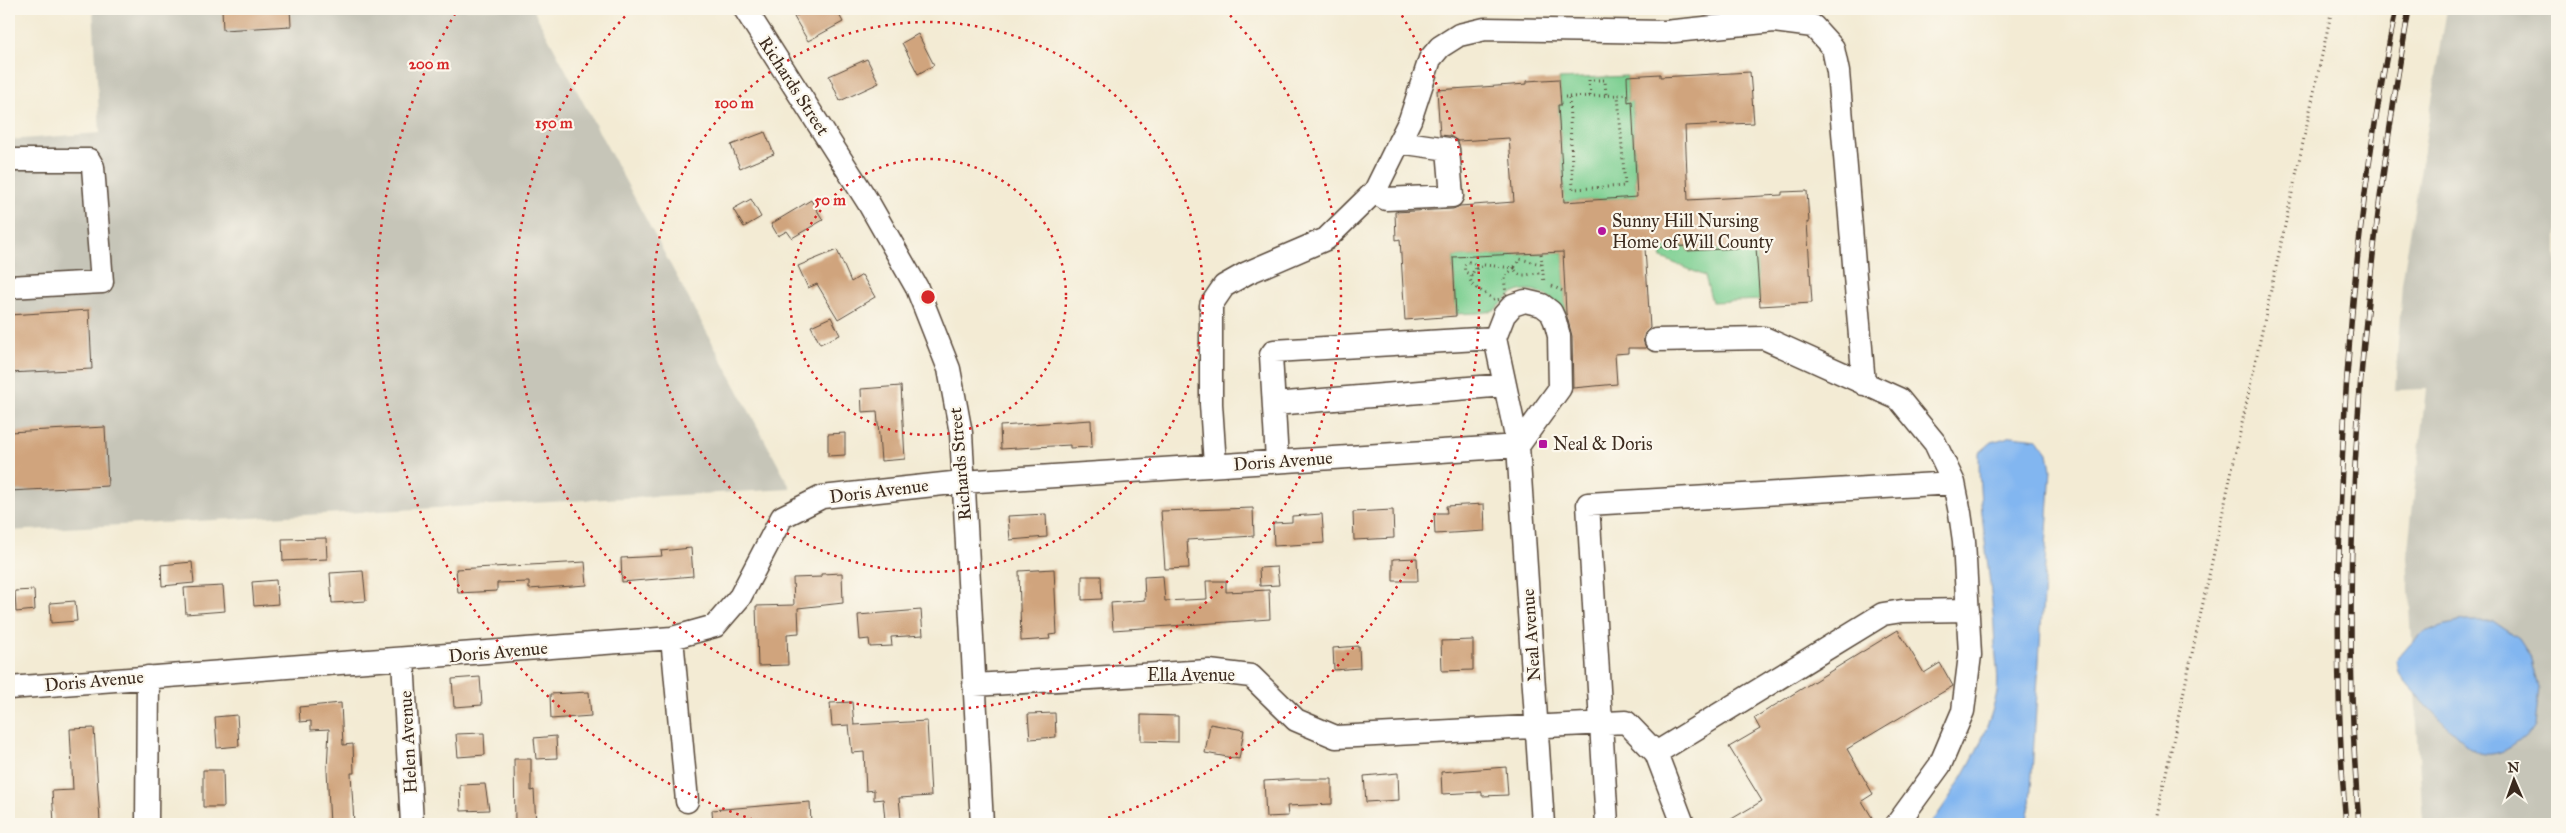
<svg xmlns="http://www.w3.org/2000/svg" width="2566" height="833" font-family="'IM FELL Great Primer',serif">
<rect width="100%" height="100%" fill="#fbf7ec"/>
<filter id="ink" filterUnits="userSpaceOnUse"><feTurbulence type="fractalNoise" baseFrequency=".02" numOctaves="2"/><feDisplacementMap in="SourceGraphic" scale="10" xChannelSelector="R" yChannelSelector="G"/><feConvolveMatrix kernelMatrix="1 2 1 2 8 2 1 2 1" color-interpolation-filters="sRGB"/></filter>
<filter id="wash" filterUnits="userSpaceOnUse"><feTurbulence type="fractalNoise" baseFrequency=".0096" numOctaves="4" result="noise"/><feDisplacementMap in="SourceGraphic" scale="20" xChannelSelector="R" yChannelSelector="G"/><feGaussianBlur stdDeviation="1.12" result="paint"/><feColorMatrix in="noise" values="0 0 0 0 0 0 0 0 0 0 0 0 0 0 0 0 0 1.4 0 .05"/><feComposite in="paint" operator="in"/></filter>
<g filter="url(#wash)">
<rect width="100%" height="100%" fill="#f3ebd4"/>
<path fill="#c6c5b8" d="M93,9H533L791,489L9,531V140L100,133Z
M2447,9H2557V824H2423L2407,557L2426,389L2395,390L2402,283Z"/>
<path fill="#7bcf91" stroke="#5b7c58" d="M1627,76L1628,101H1632L1636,187H1640V197L1561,202L1564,192L1558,105H1561L1559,79Z
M1687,246L1688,251L1756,247L1760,300L1712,302L1705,276L1662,258L1660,247Z
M1563,252L1566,315C1554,299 1534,282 1513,294C1505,298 1500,309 1491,311C1480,314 1467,313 1456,314L1453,257Z"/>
<path fill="#82b6f0" stroke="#5e7087" d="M2012,436L2038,439L2048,453L2051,469L2030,805L2026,824H1931C1959,785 1987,741 1997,692C1999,678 1996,661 1995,646C1993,582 1978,516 1979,453L1992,442Z
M2465,621H2493L2519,639L2532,659L2539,688L2535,727C2520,741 2502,759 2479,753C2468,750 2403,683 2398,672C2397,669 2397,664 2396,661C2422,629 2425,629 2465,621Z"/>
<g id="blocks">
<path fill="#d0a47d" d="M222,9H290L291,26L223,30Z
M809,9H836L843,22L808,41L794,17Z
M918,34L934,65L918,74L902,43Z
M867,59L879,83L840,101L829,76Z
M1750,72L1754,123L1685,126L1688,200L1782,195V192L1807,191L1809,223L1807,222L1812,303L1760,306L1756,247L1688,251L1687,246L1645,248L1650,328L1645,333L1643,340L1646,348H1628V353L1615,354L1617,384L1573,388L1572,336L1566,313L1563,252L1453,257L1456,316L1405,320L1400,239L1396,240L1395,212L1453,209L1460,206L1514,202L1509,138L1458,141L1450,136L1440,135L1437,90L1527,84V81L1559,79L1561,105H1558L1564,202L1637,197L1632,101L1628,102L1627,76L1660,74V77Z
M765,132L774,154L740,168L731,145Z
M751,199L761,217L744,227L733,209Z
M811,200L823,220L792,238L787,231L778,236L771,224Z
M837,250L851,282L862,275L875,297L838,319L817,284L808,288L798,266Z
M89,310L92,369L9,373V315Z
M831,317L840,335L820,344L811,326Z
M901,386L905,459L881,461L877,411L862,412L861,389Z
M1091,420L1092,447L1070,448V445L1001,449L1000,426Z
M105,427L108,486L9,491V432Z
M845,433V455L828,456V434Z
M1484,504L1485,531L1435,534L1434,513H1447L1446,506Z
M1253,508L1254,536L1187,540L1189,568L1165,569L1161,511Z
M1393,510L1394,538L1354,540L1353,512Z
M1046,514L1047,537L1010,540L1008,516Z
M1322,514L1324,543L1274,546L1273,523L1292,522V516Z
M326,538L327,559L283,561L282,539Z
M691,548L693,576L622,582L621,558L662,556L661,551Z
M1417,558L1418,581H1393V559Z
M192,562L194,583L162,586L161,565Z
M585,562L587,585L529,589V582L497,583V591L458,593L456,569Z
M1277,567L1279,585L1260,586L1259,568Z
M1054,569L1057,634L1049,635L1050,639L1021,641L1019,571Z
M363,571L366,601L332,603L330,573Z
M842,573L843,603L798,608L799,633L787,634L788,665L758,666L756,606L794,605L793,578L821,577V574Z
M1082,576H1101L1102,599L1082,600Z
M1163,576L1165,601L1207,599L1206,581H1226V592L1269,590L1270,619L1113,630L1111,603L1145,600L1144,577Z
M276,580L278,604L254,606L252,582Z
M223,586L225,611L186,614L184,588Z
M34,590L35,610L16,612L15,591Z
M75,601L77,621L51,623L50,603Z
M921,610L923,635L891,637L892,646L870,647L869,639L860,640L858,615Z
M1898,630L1924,673L1940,663L1953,686L1847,749L1873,794L1862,801L1876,824H1723L1762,801L1729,747L1760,729L1754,718Z
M1473,640V670L1442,671L1441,641Z
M1359,646L1360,668L1334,670L1333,648Z
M480,677L482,705L454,707L452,679Z
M589,692L591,716L551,719L550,694Z
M852,702L854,725L927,721L931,796L899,798L901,819L885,820L883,799L874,800V790L866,791L864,752L852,753L849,725L832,726L830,703Z
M341,703L343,745L353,744L354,773H351L354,824H330L327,770L329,729L311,730V721L300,722L299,707Z
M1055,713L1056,737L1030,739L1028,714Z
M237,715L239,746L217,748L215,717Z
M1141,715L1178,716V742L1141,741Z
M1210,724L1244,730L1239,759L1205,753Z
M94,728L100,821L54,823L52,791L73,790L70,729Z
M484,733L485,755L458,757L456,734Z
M556,736L557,758L536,759L534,738Z
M514,759H531V791L534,790L536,824H515Z
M1506,767L1508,795L1482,796V792L1442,794L1441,772Z
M203,770H223L224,807H203Z
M1398,773L1399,800L1366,802L1364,776Z
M1296,779H1332V804L1287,806L1288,816L1266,817L1264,781Z
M485,784L489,810L461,811L460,785Z
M810,802L811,824H713L712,810Z"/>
</g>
</g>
<g filter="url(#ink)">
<use href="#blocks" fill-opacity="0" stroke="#574739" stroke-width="1"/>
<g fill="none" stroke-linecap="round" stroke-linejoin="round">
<defs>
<path id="minor" d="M745,9L868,202L917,288L949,369L961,433L982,824
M9,160H89L93,167L102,282L9,287
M1375,191L1386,199L1452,196L1448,149L1399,142
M1656,340L1764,338L1899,399L1935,443L1954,483L1960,513L1964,541L1970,655L1963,711L1940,765L1897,824
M1274,404L1505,385
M1518,446L1560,388L1559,336L1555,321L1551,312L1542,305L1525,301L1513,305L1504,315L1495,338L1518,446L1543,824
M1277,461L1271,355L1274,351L1495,338
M1215,465L1211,404V305L1224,286L1247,273L1326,239L1375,191L1410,120L1430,59L1440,47L1459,35L1485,29L1665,32L1774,21L1813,26L1833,48L1838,72L1864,384
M672,638L687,801
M403,659L412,824
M974,685L1209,671L1251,676L1296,720L1336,737L1626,722L1656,753
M9,688L672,638L715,626L740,597L782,517L822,497L962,482L1518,446
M147,824L148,677
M1607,824L1588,504L1954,483
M1683,824L1656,753L1883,614L1902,611L1968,610"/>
</defs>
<use href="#minor" stroke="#574739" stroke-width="25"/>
<path stroke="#574739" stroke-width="3" stroke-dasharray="1 4" stroke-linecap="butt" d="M1590,96L1589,80H1605L1606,96
M1560,97H1569L1573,189L1625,186L1618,95L1628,94
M1569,97L1618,95
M1541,254L1544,283
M1541,264L1520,259L1514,268C1520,281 1530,272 1542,273
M1484,265L1514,268L1504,278L1506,294L1502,299L1495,300L1472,285L1470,279L1474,270Z
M1472,275L1465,272L1464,265L1469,262L1474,264L1476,269
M1552,286L1565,292
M2155,824L2332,9"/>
<use href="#minor" stroke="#fff" stroke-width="22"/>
<defs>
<path id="rail" d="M2346,824C2337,723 2337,621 2340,520C2345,349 2361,176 2396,9
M2359,824C2337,552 2362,277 2409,9"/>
</defs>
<use href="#rail" stroke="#3b2a1e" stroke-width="5.5"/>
<use href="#rail" stroke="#fbf7ec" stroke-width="4" stroke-dasharray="11" stroke-linecap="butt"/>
</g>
</g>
<g fill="none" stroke="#d62828" stroke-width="2.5" stroke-dasharray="2.5 5">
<circle cx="928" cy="297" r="138"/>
<circle cx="928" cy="297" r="275"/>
<path d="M1225 10A413 413 0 1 1 631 10"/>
<path d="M767 824A551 551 0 0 1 458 9M1398 9A551 551 0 0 1 1089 824"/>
</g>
<g fill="#b5179e" stroke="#fbf7ec" stroke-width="2">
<circle cx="1602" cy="231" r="5"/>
<rect x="1538" y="439" width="10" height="10" rx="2.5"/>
</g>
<g text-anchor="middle" stroke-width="4.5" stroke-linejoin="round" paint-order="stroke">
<g font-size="18" fill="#3b2a1e" stroke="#fbf7ec">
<text transform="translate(794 86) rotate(57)" y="6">Richards Street</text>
<text transform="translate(1283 461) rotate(-4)" y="6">Doris Avenue</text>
<text transform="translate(960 464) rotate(-95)" y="6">Richards Street</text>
<text transform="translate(879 491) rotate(-7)" y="6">Doris Avenue</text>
<text transform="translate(1531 635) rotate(-94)" y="6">Neal Avenue</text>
<text transform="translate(498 652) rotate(-5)" y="6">Doris Avenue</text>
<text x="1191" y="681">Ella Avenue</text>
<text transform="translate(94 681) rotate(-5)" y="6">Doris Avenue</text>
<text transform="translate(408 742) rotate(-93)" y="6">Helen Avenue</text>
</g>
<g font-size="18" fill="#3b2a1e" stroke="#fbf7ec" text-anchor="start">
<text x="1612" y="227">Sunny Hill Nursing<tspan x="1612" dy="21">Home of Will County</tspan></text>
<text x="1553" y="450">Neal &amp; Doris</text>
</g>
</g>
<circle cx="928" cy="297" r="8" fill="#d62828" stroke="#fbf7ec" stroke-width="2.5"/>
<g font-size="15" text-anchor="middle" font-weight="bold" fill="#d62828" stroke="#fbf7ec" stroke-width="4.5" stroke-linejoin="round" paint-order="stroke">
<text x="429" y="69">200 m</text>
<text x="734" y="108">100 m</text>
<text x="554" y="128">150 m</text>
<text x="830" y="205">50 m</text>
</g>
<rect width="2566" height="833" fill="none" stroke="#fbf7ec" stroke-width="30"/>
<g transform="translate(2514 780) rotate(358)" stroke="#fbf7ec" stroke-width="4" paint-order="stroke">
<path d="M0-4L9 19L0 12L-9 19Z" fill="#3b2a1e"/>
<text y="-8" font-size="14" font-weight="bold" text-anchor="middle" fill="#3b2a1e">N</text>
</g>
</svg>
